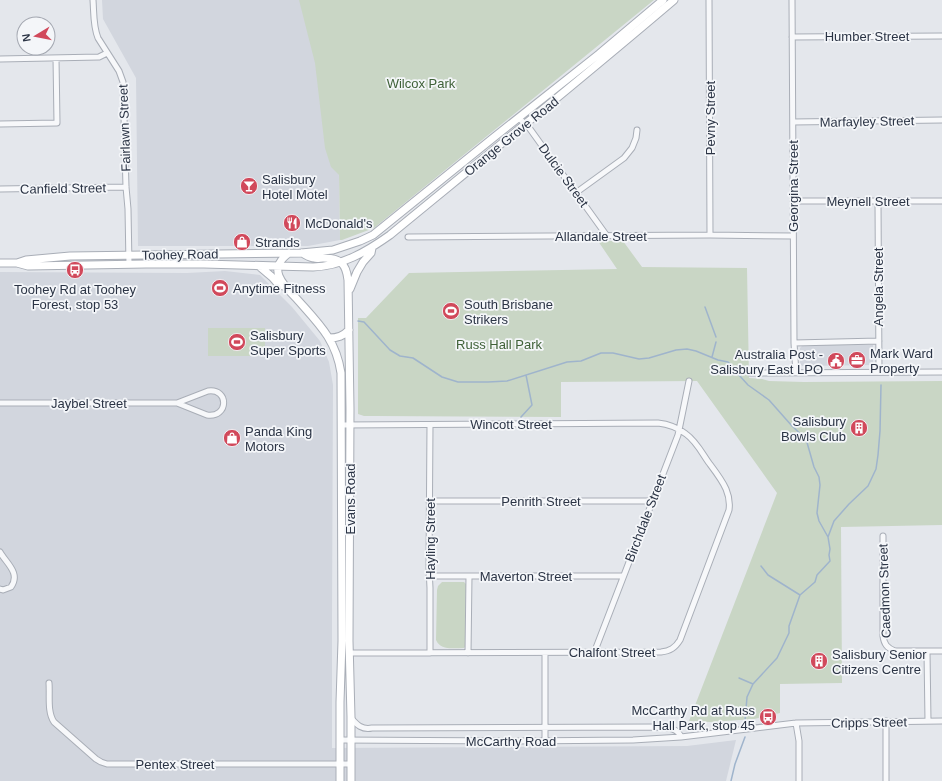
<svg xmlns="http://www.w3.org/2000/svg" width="942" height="781" font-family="Arial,sans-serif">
<rect width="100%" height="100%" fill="#e4e7ec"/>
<path fill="#d2d6de" d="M102,0H336L340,240L308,246H138L136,78L103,19Z
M225,271L260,275L292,307L320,341L329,362L333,385L332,617V748L687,746L736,740L726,781H0V272L187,273Z
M804,344L873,345V365L802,366L800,363V348Z"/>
<path fill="#c9d6c5" d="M299,0H654L374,228L342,240H340L339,175L331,167L325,148L315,63Z
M598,241H623L642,267L747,268L749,378L762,379L769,381L804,382L942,381V525L841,527L842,683L780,684V713L754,719L710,722L689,721L777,493L697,381L561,382V417L375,416H364L358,414V318H366L409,273L617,269Z
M208,328H265V356H208Z
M442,582H464L466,584L465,647L464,648C453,648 441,651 436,640L437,590L438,586Z"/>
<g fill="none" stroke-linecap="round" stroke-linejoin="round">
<path stroke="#9fb4cc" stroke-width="1.5" d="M705,307L716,337
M358,321L364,322L390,350L400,356L413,358L442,377L458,382H488L507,381L567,362L581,361L601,353H613L639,359L649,358L676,350L687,349L696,351L718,360L728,362L732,366L739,375L748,385L769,400L792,426L806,439L814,467L819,477L820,485L817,513L819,521L828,537L830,549L829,555L830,561L817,575L815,582L800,595L789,626V633L777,658L753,684L747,697L745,721
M712,357L716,342
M521,417L532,405L526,375
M828,537L834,521L849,504L868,486L876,469L878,455L880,431L881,385
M761,566L768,575L800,595
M739,678L753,684
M731,781L735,764L745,737"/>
<defs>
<path id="minor" d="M93,0C94,13 93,26 98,38L119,71L123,82L126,187L128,209L129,264
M709,0L710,235
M792,0L794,343L796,373
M792,37L942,36
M0,59L99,57L107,53
M518,118L526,124L530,129L607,236
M793,122L942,120
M0,124L57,123L56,58
M0,189L126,187
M577,192L624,158L632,148L636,138L637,130
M793,201H942
M878,201L879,372
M408,237L710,235L793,236
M794,343L879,341
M750,373L942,372
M0,403H177L207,415C229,418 229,388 208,391L177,403
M342,425L658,423C668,424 678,428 686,434C696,441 702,453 709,463C715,471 722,480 726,489C729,496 730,503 729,510L680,640C675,648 670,651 661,652L349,653
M430,425L429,568L430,588V653
M429,501H652
M883,536V636C884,644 887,648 895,651H942
M0,552C6,563 21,573 11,587L3,590L0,589
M429,576H623
M927,652L928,721
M468,653L469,576
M545,653V741
M594,653L678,435L689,381
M49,683C50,695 47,712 54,722L96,759L101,762L107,764H351
M351,718C357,725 362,730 372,728L656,727C666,728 677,727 681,737
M886,721V781
M796,723L799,741V781
M340,740L518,741L633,740L681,737L796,723L942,721"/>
<path id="secondary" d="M289,253C281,259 275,266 279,276C282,284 290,292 296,298C318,323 336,339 341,373L342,641L340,702V781
M302,253C306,255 310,258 314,258C317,259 320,258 323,258C340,258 346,263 348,280L350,409L349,641L351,717V781
M0,263H17L28,266L146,264H204L313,267C342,266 366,252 390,235C485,157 580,80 674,0
M17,263L26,260L70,256L301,253L333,250L360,241L373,235L493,138L599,54L663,0
M259,266L272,277L279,285L284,286
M350,289L357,272L363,262L371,253L372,248
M329,338C338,338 343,336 349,330"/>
</defs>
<use href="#minor" stroke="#a9aeb7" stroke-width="7"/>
<use href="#secondary" stroke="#a9aeb7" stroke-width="9"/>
<use href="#minor" stroke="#f7f8fa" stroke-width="5"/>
<use href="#secondary" stroke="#fff" stroke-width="7"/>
</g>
<defs>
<symbol id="bar-disc" viewBox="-11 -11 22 22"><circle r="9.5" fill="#d1495b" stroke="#f4f6f9"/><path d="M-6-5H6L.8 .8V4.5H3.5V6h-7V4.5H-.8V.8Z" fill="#fff"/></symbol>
<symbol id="restaurant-disc" viewBox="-11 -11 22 22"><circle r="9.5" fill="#d1495b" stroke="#f4f6f9"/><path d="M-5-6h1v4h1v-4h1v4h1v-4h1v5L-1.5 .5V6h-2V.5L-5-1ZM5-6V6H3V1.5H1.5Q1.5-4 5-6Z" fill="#fff"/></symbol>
<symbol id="shop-disc" viewBox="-11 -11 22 22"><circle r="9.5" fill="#d1495b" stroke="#f4f6f9"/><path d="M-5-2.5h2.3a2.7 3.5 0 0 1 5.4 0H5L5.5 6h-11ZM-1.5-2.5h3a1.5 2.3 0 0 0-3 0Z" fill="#fff"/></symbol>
<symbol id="bus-disc" viewBox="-11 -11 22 22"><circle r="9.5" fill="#d1495b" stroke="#f4f6f9"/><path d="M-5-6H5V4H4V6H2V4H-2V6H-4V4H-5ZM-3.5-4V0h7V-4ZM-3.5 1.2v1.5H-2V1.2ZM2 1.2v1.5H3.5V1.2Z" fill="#fff"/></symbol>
<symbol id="stadium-disc" viewBox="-11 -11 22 22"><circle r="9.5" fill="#d1495b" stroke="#f4f6f9"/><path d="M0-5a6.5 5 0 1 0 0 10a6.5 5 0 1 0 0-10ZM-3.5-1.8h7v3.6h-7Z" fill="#fff"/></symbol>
<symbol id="office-disc" viewBox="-11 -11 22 22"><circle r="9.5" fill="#d1495b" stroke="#f4f6f9"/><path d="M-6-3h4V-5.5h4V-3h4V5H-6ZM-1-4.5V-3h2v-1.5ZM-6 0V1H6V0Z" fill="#fff"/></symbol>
<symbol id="civic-disc" viewBox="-11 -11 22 22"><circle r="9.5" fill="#d1495b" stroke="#f4f6f9"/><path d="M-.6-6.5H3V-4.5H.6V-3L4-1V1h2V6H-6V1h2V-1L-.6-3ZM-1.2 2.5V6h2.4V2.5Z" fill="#fff"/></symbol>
<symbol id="building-disc" viewBox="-11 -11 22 22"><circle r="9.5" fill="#d1495b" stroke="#f4f6f9"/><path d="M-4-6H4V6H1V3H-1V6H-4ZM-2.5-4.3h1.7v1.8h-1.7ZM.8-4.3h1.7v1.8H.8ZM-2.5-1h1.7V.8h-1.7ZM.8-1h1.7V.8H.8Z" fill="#fff"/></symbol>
</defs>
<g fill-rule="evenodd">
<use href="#bar-disc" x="239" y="176" width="20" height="20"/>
<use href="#restaurant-disc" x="282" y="213" width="20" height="20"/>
<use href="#shop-disc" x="232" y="232" width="20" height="20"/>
<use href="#bus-disc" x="65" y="260" width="20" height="20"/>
<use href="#stadium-disc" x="210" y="278" width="20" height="20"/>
<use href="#stadium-disc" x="441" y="301" width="20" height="20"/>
<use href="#stadium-disc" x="227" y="332" width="20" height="20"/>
<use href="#office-disc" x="847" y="350" width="20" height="20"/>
<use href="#civic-disc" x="826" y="351" width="20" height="20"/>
<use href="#building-disc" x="849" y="418" width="20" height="20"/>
<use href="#shop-disc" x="222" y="428" width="20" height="20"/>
<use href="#building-disc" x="809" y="651" width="20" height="20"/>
<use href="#bus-disc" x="758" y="707" width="20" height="20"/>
</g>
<g text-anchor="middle" stroke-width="3.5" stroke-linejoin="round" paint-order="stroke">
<g font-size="13" fill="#2b3445" stroke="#f4f6f9">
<text x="867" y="41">Humber Street</text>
<text transform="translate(710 118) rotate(-90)" y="5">Pevny Street</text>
<text transform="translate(867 121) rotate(-1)" y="5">Marfayley Street</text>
<text transform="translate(124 128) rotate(-92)" y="5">Fairlawn Street</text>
<text transform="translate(511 136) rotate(-39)" y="5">Orange Grove Road</text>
<text transform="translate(564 175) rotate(54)" y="5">Dulcie Street</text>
<text transform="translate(793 186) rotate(-90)" y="5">Georgina Street</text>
<text transform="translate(63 188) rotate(-1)" y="5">Canfield Street</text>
<text x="868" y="206">Meynell Street</text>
<text x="601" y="241">Allandale Street</text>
<text transform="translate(180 254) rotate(-1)" y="5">Toohey Road</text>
<text transform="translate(878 287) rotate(-90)" y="5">Angela Street</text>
<text x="89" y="408">Jaybel Street</text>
<text x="511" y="429">Wincott Street</text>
<text transform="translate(350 499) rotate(-90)" y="5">Evans Road</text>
<text x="541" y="506">Penrith Street</text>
<text transform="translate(645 518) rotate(-69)" y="5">Birchdale Street</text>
<text transform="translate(430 539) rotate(-90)" y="5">Hayling Street</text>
<text x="526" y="581">Maverton Street</text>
<text transform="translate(884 591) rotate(-92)" y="5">Caedmon Street</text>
<text x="612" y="657">Chalfont Street</text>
<text transform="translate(869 722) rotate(-1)" y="5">Cripps Street</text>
<text x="511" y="746">McCarthy Road</text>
<text x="175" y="769">Pentex Street</text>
</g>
<g font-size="13" fill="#3f6138" stroke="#f4f6f9">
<text x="421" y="88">Wilcox Park</text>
<text x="499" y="349">Russ Hall Park</text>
</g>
<g font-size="13" fill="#2b3445" stroke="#f4f6f9" text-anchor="start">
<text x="262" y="184">Salisbury<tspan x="262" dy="15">Hotel Motel</tspan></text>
<text x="305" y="228">McDonald's</text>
<text x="255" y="247">Strands</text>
<text x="233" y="293">Anytime Fitness</text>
<text x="75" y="294" text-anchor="middle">Toohey Rd at Toohey<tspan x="75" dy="15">Forest, stop 53</tspan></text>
<text x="464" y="309">South Brisbane<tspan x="464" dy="15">Strikers</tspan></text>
<text x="250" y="340">Salisbury<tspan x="250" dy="15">Super Sports</tspan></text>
<text x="870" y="358">Mark Ward<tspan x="870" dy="15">Property</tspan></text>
<text x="823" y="359" text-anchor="end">Australia Post -<tspan x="823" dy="15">Salisbury East LPO</tspan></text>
<text x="846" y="426" text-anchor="end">Salisbury<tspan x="846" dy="15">Bowls Club</tspan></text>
<text x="245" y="436">Panda King<tspan x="245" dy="15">Motors</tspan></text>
<text x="832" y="659">Salisbury Senior<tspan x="832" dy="15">Citizens Centre</tspan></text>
<text x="755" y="715" text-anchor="end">McCarthy Rd at Russ<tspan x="755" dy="15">Hall Park, stop 45</tspan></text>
</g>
</g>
<g transform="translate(36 36) rotate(260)"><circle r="19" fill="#f4f6f9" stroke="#a4a8b1"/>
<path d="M0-3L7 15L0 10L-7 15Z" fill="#d1495b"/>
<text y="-6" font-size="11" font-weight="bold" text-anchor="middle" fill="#2b3445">N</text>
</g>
</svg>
